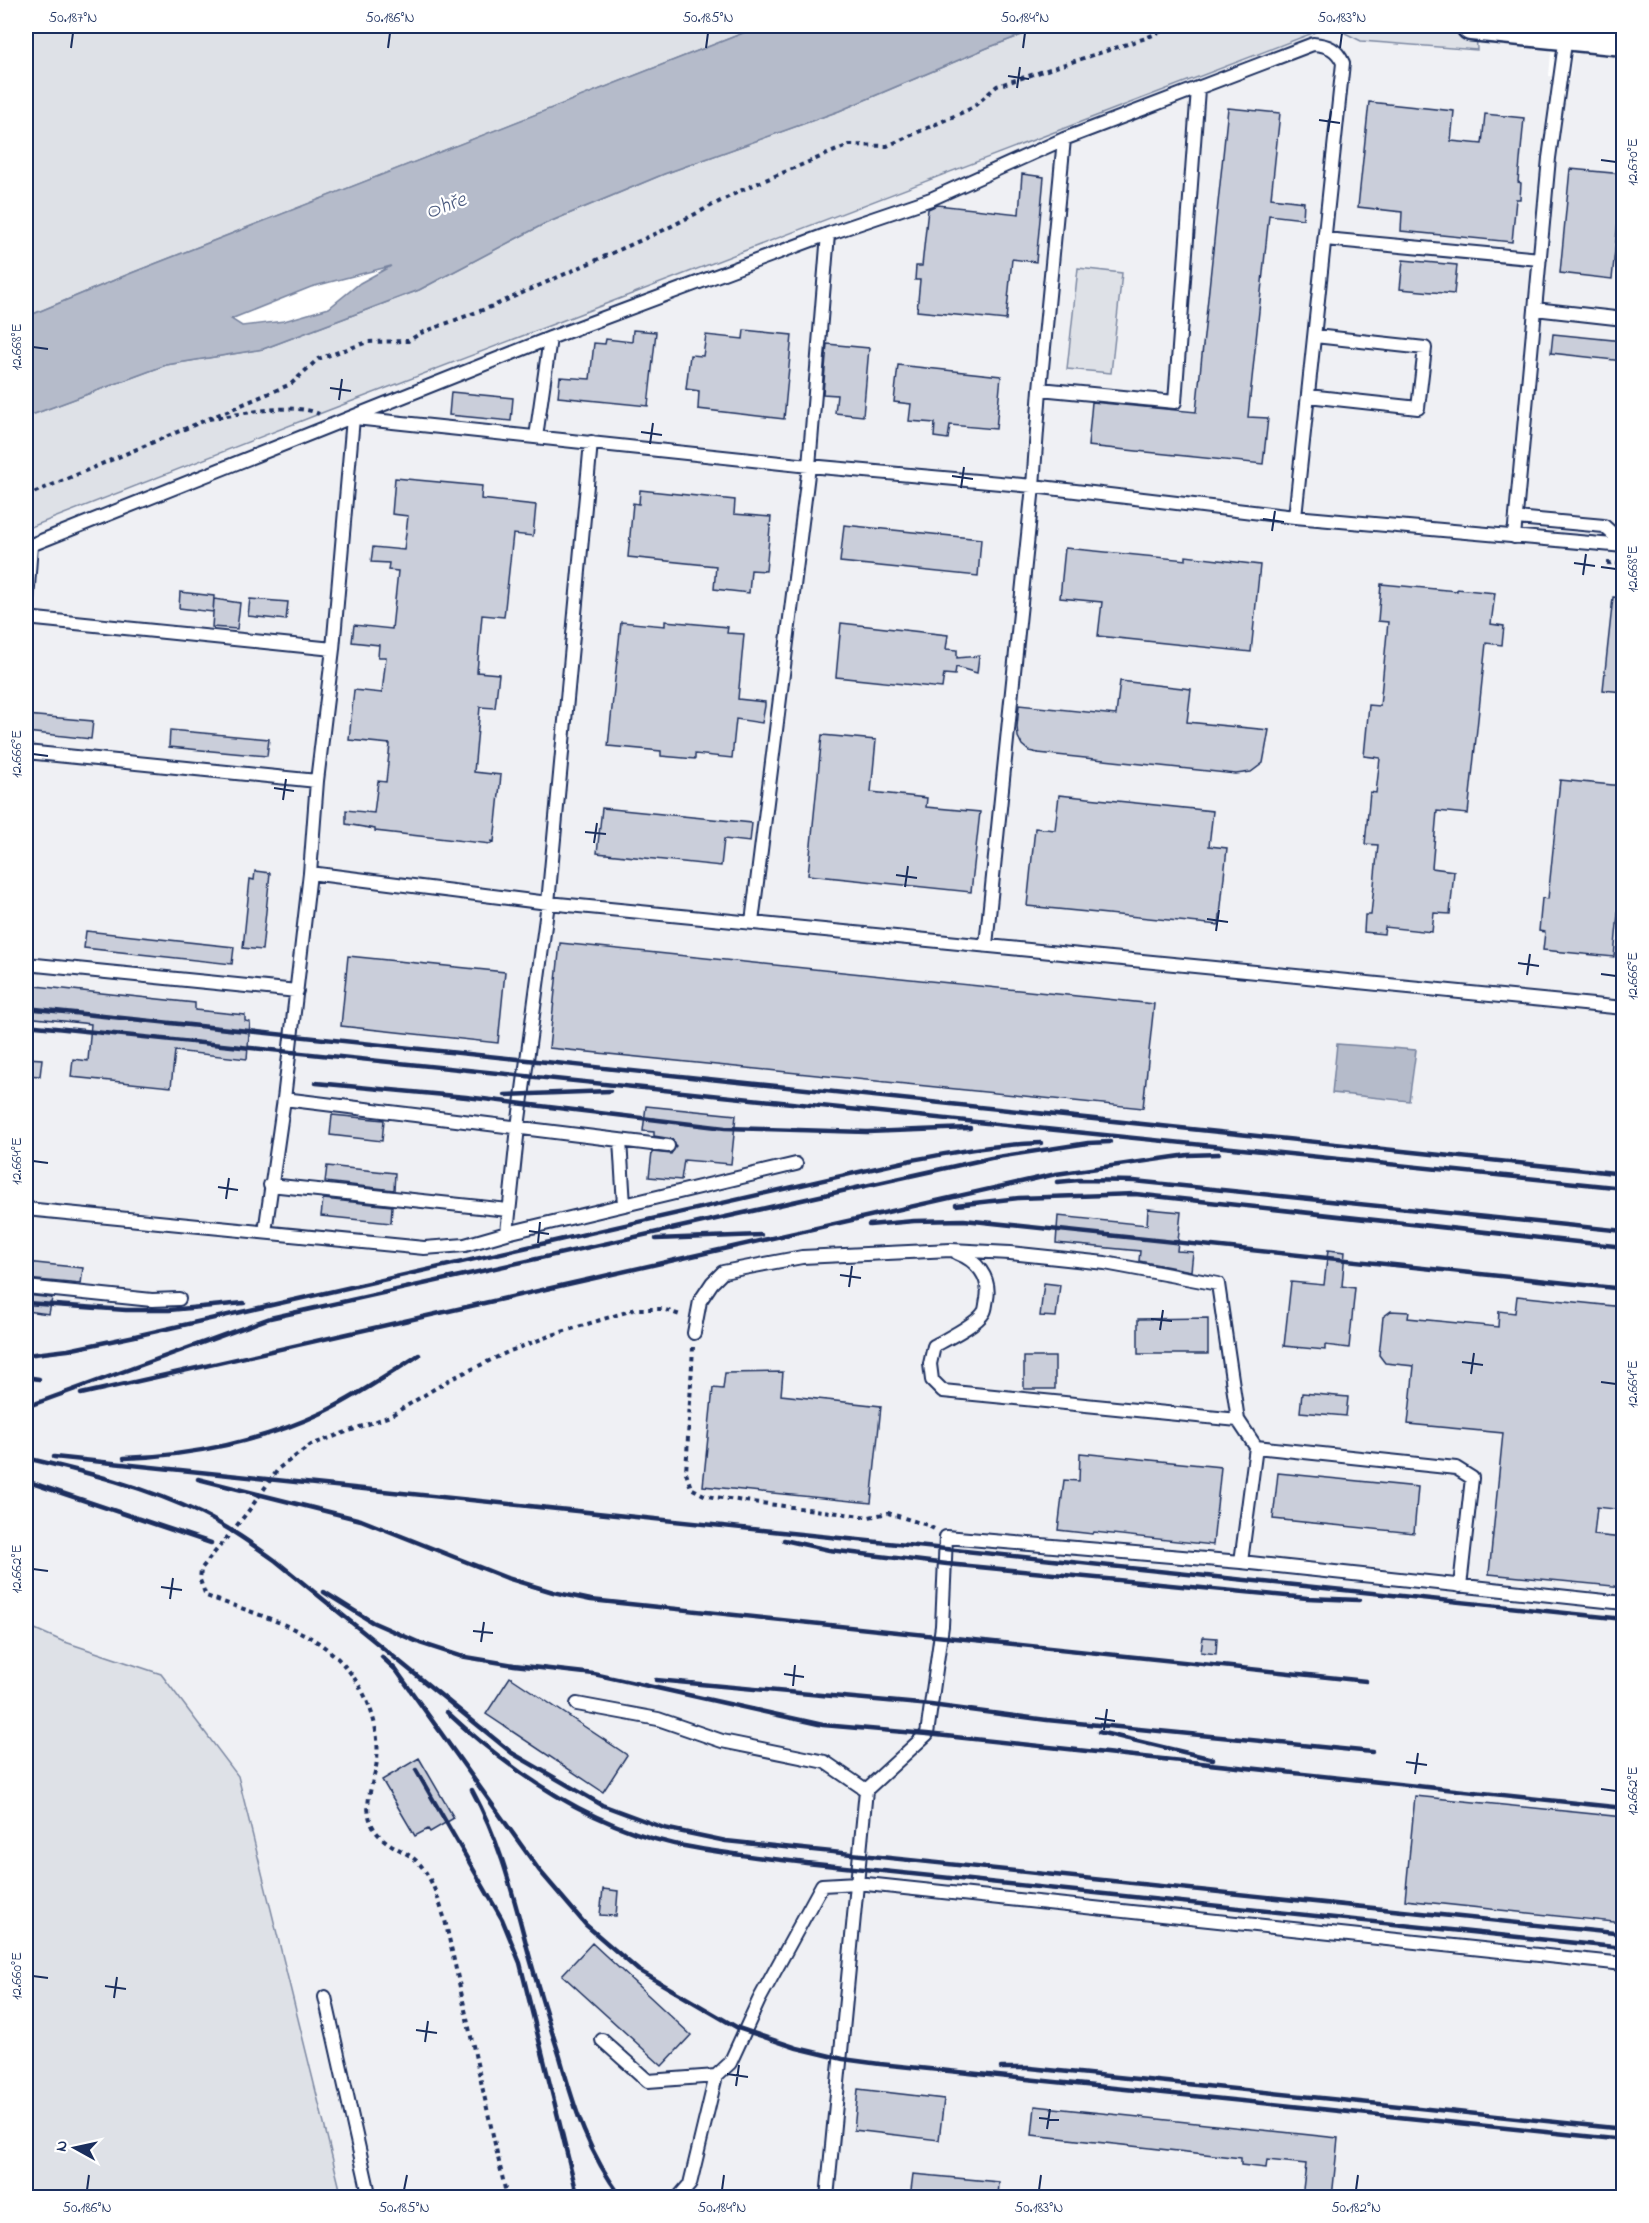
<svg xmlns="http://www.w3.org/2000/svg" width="1649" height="2223" font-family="'Indie Flower',sans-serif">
<rect width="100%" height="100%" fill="#fff"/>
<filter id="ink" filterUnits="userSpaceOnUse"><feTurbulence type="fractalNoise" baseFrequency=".0167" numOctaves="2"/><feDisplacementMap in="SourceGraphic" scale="12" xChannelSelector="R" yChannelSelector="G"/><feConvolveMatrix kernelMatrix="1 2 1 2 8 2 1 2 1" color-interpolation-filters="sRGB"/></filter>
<g filter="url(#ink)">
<path fill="#eff0f4" d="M1331,26L1361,41L1476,50L1482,41L1543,46L1550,50L1551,53L1549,76L1570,78L1572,57L1576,51L1583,50L1623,54V2197H342L238,1776L62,1641L26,1625V529L312,417Z"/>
<path fill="#dee1e7" stroke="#7c88a2" stroke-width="1.5" d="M26,26H761L129,274L26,317Z
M1046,26H1476L1477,50L1361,41L1331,26L324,412L26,529V417L166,365L263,349L419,290L542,225L664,174L839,111L987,48Z
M1078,268L1122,273L1111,373L1067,369Z
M26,1625L62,1641L161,1674L238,1776L342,2197H26Z"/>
<path fill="#b5bbca" stroke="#77839f" stroke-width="1.5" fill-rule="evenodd" d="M761,26H1046L987,48L839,111L664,174L542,225L419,290L263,349L166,365L26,417V317L129,274ZM391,266L360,283L329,308L284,321L242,326L231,319L311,287Z
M1337,1044L1416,1050L1409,1101L1332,1093Z"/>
<path fill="#caceda" stroke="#1b2f5e" stroke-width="1.5" d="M1369,102L1454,111L1451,141L1482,144L1485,114L1524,118L1518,182L1521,183L1520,199H1516L1512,242L1401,231L1402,212L1358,207Z
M1228,108L1280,113L1271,198L1304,202L1303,219L1269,215L1248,417L1268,418L1263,464L1088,446L1092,402L1196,412Z
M1570,169L1623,174L1612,279L1560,273Z
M1022,174L1044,177L1036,262L1012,259L1006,320L917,311L920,280H915L916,266H922L928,209L937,205L1019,214Z
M1403,260L1457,265L1454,294L1400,289Z
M633,330L656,332L648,406L558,397L560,377L590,379L594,343L605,344L606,339L632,342Z
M744,330L792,335L784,419L698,409L699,391L686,389L690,355L703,356L706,335L743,339Z
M1553,334L1623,341V361L1551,353Z
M827,344L869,348L863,416L835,413L837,395L823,394Z
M898,365L1001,376L996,429L950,425L948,439L934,437L935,423L909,421L911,404L894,402Z
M451,392L513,398L511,421L449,415Z
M395,478L482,486L481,499L536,505L533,536L513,534L504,617L482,615L477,672L499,674L495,708L480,707L474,772L501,775L494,842L492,841L491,844L375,831V829L346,824V810L374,813L378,781L386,782L390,744L349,740L354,690L382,693L386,657H378L379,645L352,642L354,625L392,629L398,571L388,570L389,563L371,562L373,547L404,550L408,516L392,514Z
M640,490L735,500L734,514L771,517L766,571L751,570L749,593L714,589L716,566L628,557L633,503L639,504Z
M844,525L981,539L978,576L840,562Z
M1065,548L1186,560V556L1260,565L1251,652L1098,636L1102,602L1060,598Z
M1381,584L1457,591V589L1495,593L1491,624L1504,626L1502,645L1486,643L1468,814L1437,811L1432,868L1454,871L1450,914L1434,913L1432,932L1385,927L1384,934L1364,932L1365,915H1371L1378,845L1365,844L1370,792L1376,793L1380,758L1364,756L1369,705L1380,706L1388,622L1378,621Z
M180,592L214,596L213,612L179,608Z
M1613,597L1623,598V692L1603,690Z
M214,599L240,603L237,629L212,627Z
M250,599L288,602L286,620L248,616Z
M665,621L728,627L727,633L744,634L738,699L765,702V706L762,723L736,719L732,758L695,754V759L661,756V751L608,746L621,622L665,626Z
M841,623L948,635L946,649L957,650V658L979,656L977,673L956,667L955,675L944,674L942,688L836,677Z
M1120,681L1191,689L1187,722L1269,730L1263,763L1251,772L1236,774L1038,753L1029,751L1022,745L1018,737L1017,727L1019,705L1116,715Z
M26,715L93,721L91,739L26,732Z
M170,730L269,739L267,756L169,747Z
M822,735L876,740L871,792L927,798L926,807L980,812L971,892L808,875Z
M1560,780L1623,786V859L1614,957L1543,950L1545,932L1539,931L1542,898L1548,899Z
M1059,795L1213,811L1209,846L1227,848L1219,925L1027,906L1035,828L1055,830Z
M602,808L752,823L750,842L724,839L721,866L597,853Z
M255,871L270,873L262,950L243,948L250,879L254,880Z
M86,931L234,947L232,964L84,948Z
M560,943L1154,1004L1143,1108L549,1048Z
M348,956L505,972L498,1043L341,1026Z
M26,985L195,1003V1010L245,1015V1021L250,1022L247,1059L175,1051L171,1087L71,1077L73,1059L88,1061L91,1024L26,1017Z
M26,1058L42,1059L40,1076L26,1075Z
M646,1106L736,1115L731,1164L684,1160L681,1180L649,1177L652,1152L671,1154L676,1146L672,1139L654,1136V1132L643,1131Z
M332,1115L384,1120L382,1141L330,1135Z
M327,1166L395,1173L394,1190L325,1182Z
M323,1199L392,1206L391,1223L321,1216Z
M1148,1209L1181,1212L1177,1251L1193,1252L1191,1271L1139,1261L1140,1251L1056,1243L1058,1216L1147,1225Z
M1328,1250L1345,1252L1342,1286L1355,1288L1349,1348L1325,1345V1350L1284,1346L1291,1282L1324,1285Z
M26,1262L83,1268L81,1284L26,1279Z
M1044,1283L1060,1285L1056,1317L1040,1316Z
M26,1295L52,1298L49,1314L26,1311Z
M1517,1296L1623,1307V1510L1597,1507L1594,1535L1623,1538V1587L1489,1574L1503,1433L1408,1424L1414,1366L1385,1363L1379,1355L1383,1317L1391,1311L1409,1312L1408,1318L1498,1327L1499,1311L1515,1313Z
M1208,1318V1354H1138V1319Z
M1024,1357H1055V1389H1024Z
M783,1372L781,1395L881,1406L871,1503L703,1486L713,1388L723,1389L725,1373Z
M1302,1393L1348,1397L1346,1416L1300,1412Z
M1080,1453L1221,1467L1213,1545L1094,1532L1093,1534L1058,1530L1064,1480L1079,1481Z
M1278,1473L1418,1487L1414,1533L1273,1519Z
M1203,1637L1217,1638L1216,1654L1201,1652Z
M510,1677L627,1755L603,1792L486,1714Z
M419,1758L454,1818L430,1832L428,1829L415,1836L382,1780Z
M1415,1796L1623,1817V1923L1405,1900Z
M603,1889L618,1891L616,1916L600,1915Z
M592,1943L691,2035L662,2066L562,1975Z
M858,2089L944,2099L939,2140L854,2130Z
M1035,2106L1338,2138L1332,2198H1302L1306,2164L1267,2160L1266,2168L1241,2165V2158L1032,2135Z
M913,2174L999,2182L998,2198H910Z"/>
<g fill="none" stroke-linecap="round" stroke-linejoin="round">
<defs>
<path id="service" d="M1325,239L1540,259
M1535,309L1624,319
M1040,389L1175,402L1198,89
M1308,396L1418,408L1425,348L1315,336
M355,418L809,466L1033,486L1295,517L1624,546
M536,437L550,338
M1516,518L1604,526L1624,544
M1514,537L1549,158L1566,36
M26,547L550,338L828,234L931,199L1064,139L1313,44C1328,45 1337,49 1343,63L1295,517
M26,614L31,545
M26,618L333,649
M26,752L317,781
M310,873L548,903L1624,1008
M752,922L809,466L828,234
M986,945L1033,486L1040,389L1064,139
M26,964L297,991
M284,1099L668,1146
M620,1140L624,1205
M270,1185L508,1210
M26,1209L424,1248L465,1245L507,1233L796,1164
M265,1232L284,1099L310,873L317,781L333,649L353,418
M507,1233L518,1127L548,903L591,442
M957,1253C976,1260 991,1277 987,1299C986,1302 986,1309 984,1312C976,1325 948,1338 934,1346L930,1364L932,1380L943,1391L1238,1420
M26,1287L152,1300L179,1299
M694,1333L700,1301L712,1283L723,1272L802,1257L951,1250L1010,1253L1105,1263L1218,1284L1238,1420L1256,1447L1241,1562
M1256,1447L1456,1468L1472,1478L1460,1586
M577,1704L658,1719L722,1741L825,1762L866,1790
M325,1997L370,2198
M602,2040L648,2081L716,2076
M678,2198L690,2184L716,2076L730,2063L759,2000L822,1885L857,1883L1624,1964
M827,2198L866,1790L927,1734L942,1626L946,1537L1241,1562L1624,1603"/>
<path id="tertiary" d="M1471,26L1624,41"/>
</defs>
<use href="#service" stroke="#1b2f5e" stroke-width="16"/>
<use href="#tertiary" stroke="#1b2f5e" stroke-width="33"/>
<path stroke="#1b2f5e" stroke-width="4" stroke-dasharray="4.5 4.5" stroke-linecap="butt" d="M209,419C238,415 294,401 319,414
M26,496L291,384L318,359L368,342L408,341L421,333L493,306L664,230L744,189L849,145L887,146L972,108L997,86L1146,38L1173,26
M1607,563L1624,564
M693,1347L686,1473L691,1488L706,1496L869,1517L888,1513L927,1525L936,1530
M507,2198L445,1920C438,1899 431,1871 412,1857C398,1848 381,1842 373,1827C361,1804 375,1782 377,1760C382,1706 348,1655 300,1632C270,1617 237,1607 206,1596L200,1580L201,1569L247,1513L279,1468L311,1445L390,1416L449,1380L510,1351L552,1335L636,1309H663L683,1316"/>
<use href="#service" stroke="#fff" stroke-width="12"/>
<use href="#tertiary" stroke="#fff" stroke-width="28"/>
<path stroke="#1b2f5e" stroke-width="4.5" d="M26,1008L1624,1174
M26,1025L1624,1188
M316,1083L466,1097L725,1128L867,1132L970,1128
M505,1095L610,1091
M1057,1182L1079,1180L1134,1181L1624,1231
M956,1205L1019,1198L1135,1194L1624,1247
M869,1225L914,1221L964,1220L1624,1289
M656,1239L761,1235
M26,1303L126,1310H169L244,1303
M26,1355L68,1350L135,1336L912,1160C955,1152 997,1144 1041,1143
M26,1377L39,1379
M81,1394L1056,1174L1188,1155L1219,1154
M26,1407L270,1318L991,1158L1088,1143L1110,1142
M54,1457L1624,1619
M26,1458C86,1472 146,1487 202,1514C228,1527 252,1544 276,1561L512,1753L602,1805L664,1828L726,1841L1624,1934
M124,1458C191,1456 263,1441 324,1412C357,1396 388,1375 419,1355
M198,1479L361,1520L507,1578L553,1592L591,1600L1366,1681
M26,1481L211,1543
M784,1540L829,1550L947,1564L1307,1598L1359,1600
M324,1592L372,1622L420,1643L460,1656L514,1665L594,1674L823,1725L927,1734L1624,1808
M382,1657L396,1670L539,1870L586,1925L638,1970L738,2028L797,2048L843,2059L880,2064L1624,2140
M656,1680L931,1705L1047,1720L1372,1752
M447,1712C511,1772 587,1824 674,1844C717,1853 762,1858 806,1863L1624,1948
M1099,1732L1213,1759
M416,1770L502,1919L520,1963L578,2198
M472,1790C503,1847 514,1900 531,1962C540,1994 550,2026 560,2057C575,2110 588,2153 622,2198
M1001,2068H1030L1624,2129"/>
</g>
</g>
<path fill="none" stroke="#1b2f5e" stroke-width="2" d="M71,48L73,33M388,48L390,33M706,48L708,33M1023,48L1025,33M1340,48L1342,33M1008,76L1029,79M1017,88L1020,67M1319,120L1340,123M1328,132L1331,111M1601,160L1616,162M33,347L48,349M330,388L351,391M339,400L342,379M641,432L662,435M650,444L653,423M952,476L973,479M961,488L964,467M1263,519L1284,522M1272,531L1275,511M1574,563L1595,566M1601,567L1616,569M1583,575L1586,554M33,754L48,756M274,788L294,791M283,800L286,779M585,832L606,834M594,843L597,823M896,875L917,878M905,887L908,866M1207,919L1228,922M1216,931L1219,910M1518,963L1539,966M1601,974L1616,976M1527,975L1530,954M33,1161L48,1163M218,1187L238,1190M226,1199L229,1178M529,1231L549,1234M538,1243L540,1222M840,1275L861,1278M849,1287L852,1266M1151,1319L1172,1321M1160,1330L1163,1310M1462,1362L1483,1365M1471,1374L1474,1353M1601,1382L1616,1384M33,1569L48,1571M161,1587L182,1590M170,1599L173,1578M473,1631L493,1633M481,1642L484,1622M784,1674L804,1677M793,1686L795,1665M1095,1718L1115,1721M1104,1730L1107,1709M1406,1762L1427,1765M1415,1774L1418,1753M1601,1789L1616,1791M33,1976L48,1978M105,1986L126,1989M114,1998L117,1977M416,2030L437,2033M425,2042L428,2021M727,2074L748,2077M736,2086L739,2065M1039,2118L1059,2120M1047,2129L1050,2109M87,2190L89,2175M404,2190L407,2175M722,2190L724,2175M1039,2190L1041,2175M1356,2190L1358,2175"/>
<g text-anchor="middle" stroke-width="4.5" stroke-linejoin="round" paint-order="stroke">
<g font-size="22" font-style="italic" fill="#49597e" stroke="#fff">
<text transform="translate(445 204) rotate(-20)" y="8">Ohře</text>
</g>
</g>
<rect width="1649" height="2223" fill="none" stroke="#fff" stroke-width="66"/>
<g transform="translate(75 2148) rotate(278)" stroke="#ffffff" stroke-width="4.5" paint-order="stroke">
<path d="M0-4.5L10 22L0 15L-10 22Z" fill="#1b2f5e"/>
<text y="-9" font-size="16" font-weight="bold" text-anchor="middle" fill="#1b2f5e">N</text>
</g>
<rect x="33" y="33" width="1583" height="2157" fill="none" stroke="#1b2f5e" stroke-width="2"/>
<g font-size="15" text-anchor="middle" fill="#1b2f5e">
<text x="73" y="22">50.187°N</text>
<text x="390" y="22">50.186°N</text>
<text x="708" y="22">50.185°N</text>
<text x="1025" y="22">50.184°N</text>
<text x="1342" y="22">50.183°N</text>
<text transform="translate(1632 162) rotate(-90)" y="5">12.670°E</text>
<text transform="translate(16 347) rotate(-90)" y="5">12.668°E</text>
<text transform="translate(1632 569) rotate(-90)" y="5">12.668°E</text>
<text transform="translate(16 754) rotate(-90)" y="5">12.666°E</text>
<text transform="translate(1632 976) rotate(-90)" y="5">12.666°E</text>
<text transform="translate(16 1161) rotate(-90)" y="5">12.664°E</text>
<text transform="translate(1632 1384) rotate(-90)" y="5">12.664°E</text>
<text transform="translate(16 1569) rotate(-90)" y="5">12.662°E</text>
<text transform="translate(1632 1791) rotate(-90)" y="5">12.662°E</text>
<text transform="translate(16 1976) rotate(-90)" y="5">12.660°E</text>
<text x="87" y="2212">50.186°N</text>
<text x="404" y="2212">50.185°N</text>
<text x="722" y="2212">50.184°N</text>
<text x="1039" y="2212">50.183°N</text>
<text x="1356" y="2212">50.182°N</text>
</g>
</svg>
